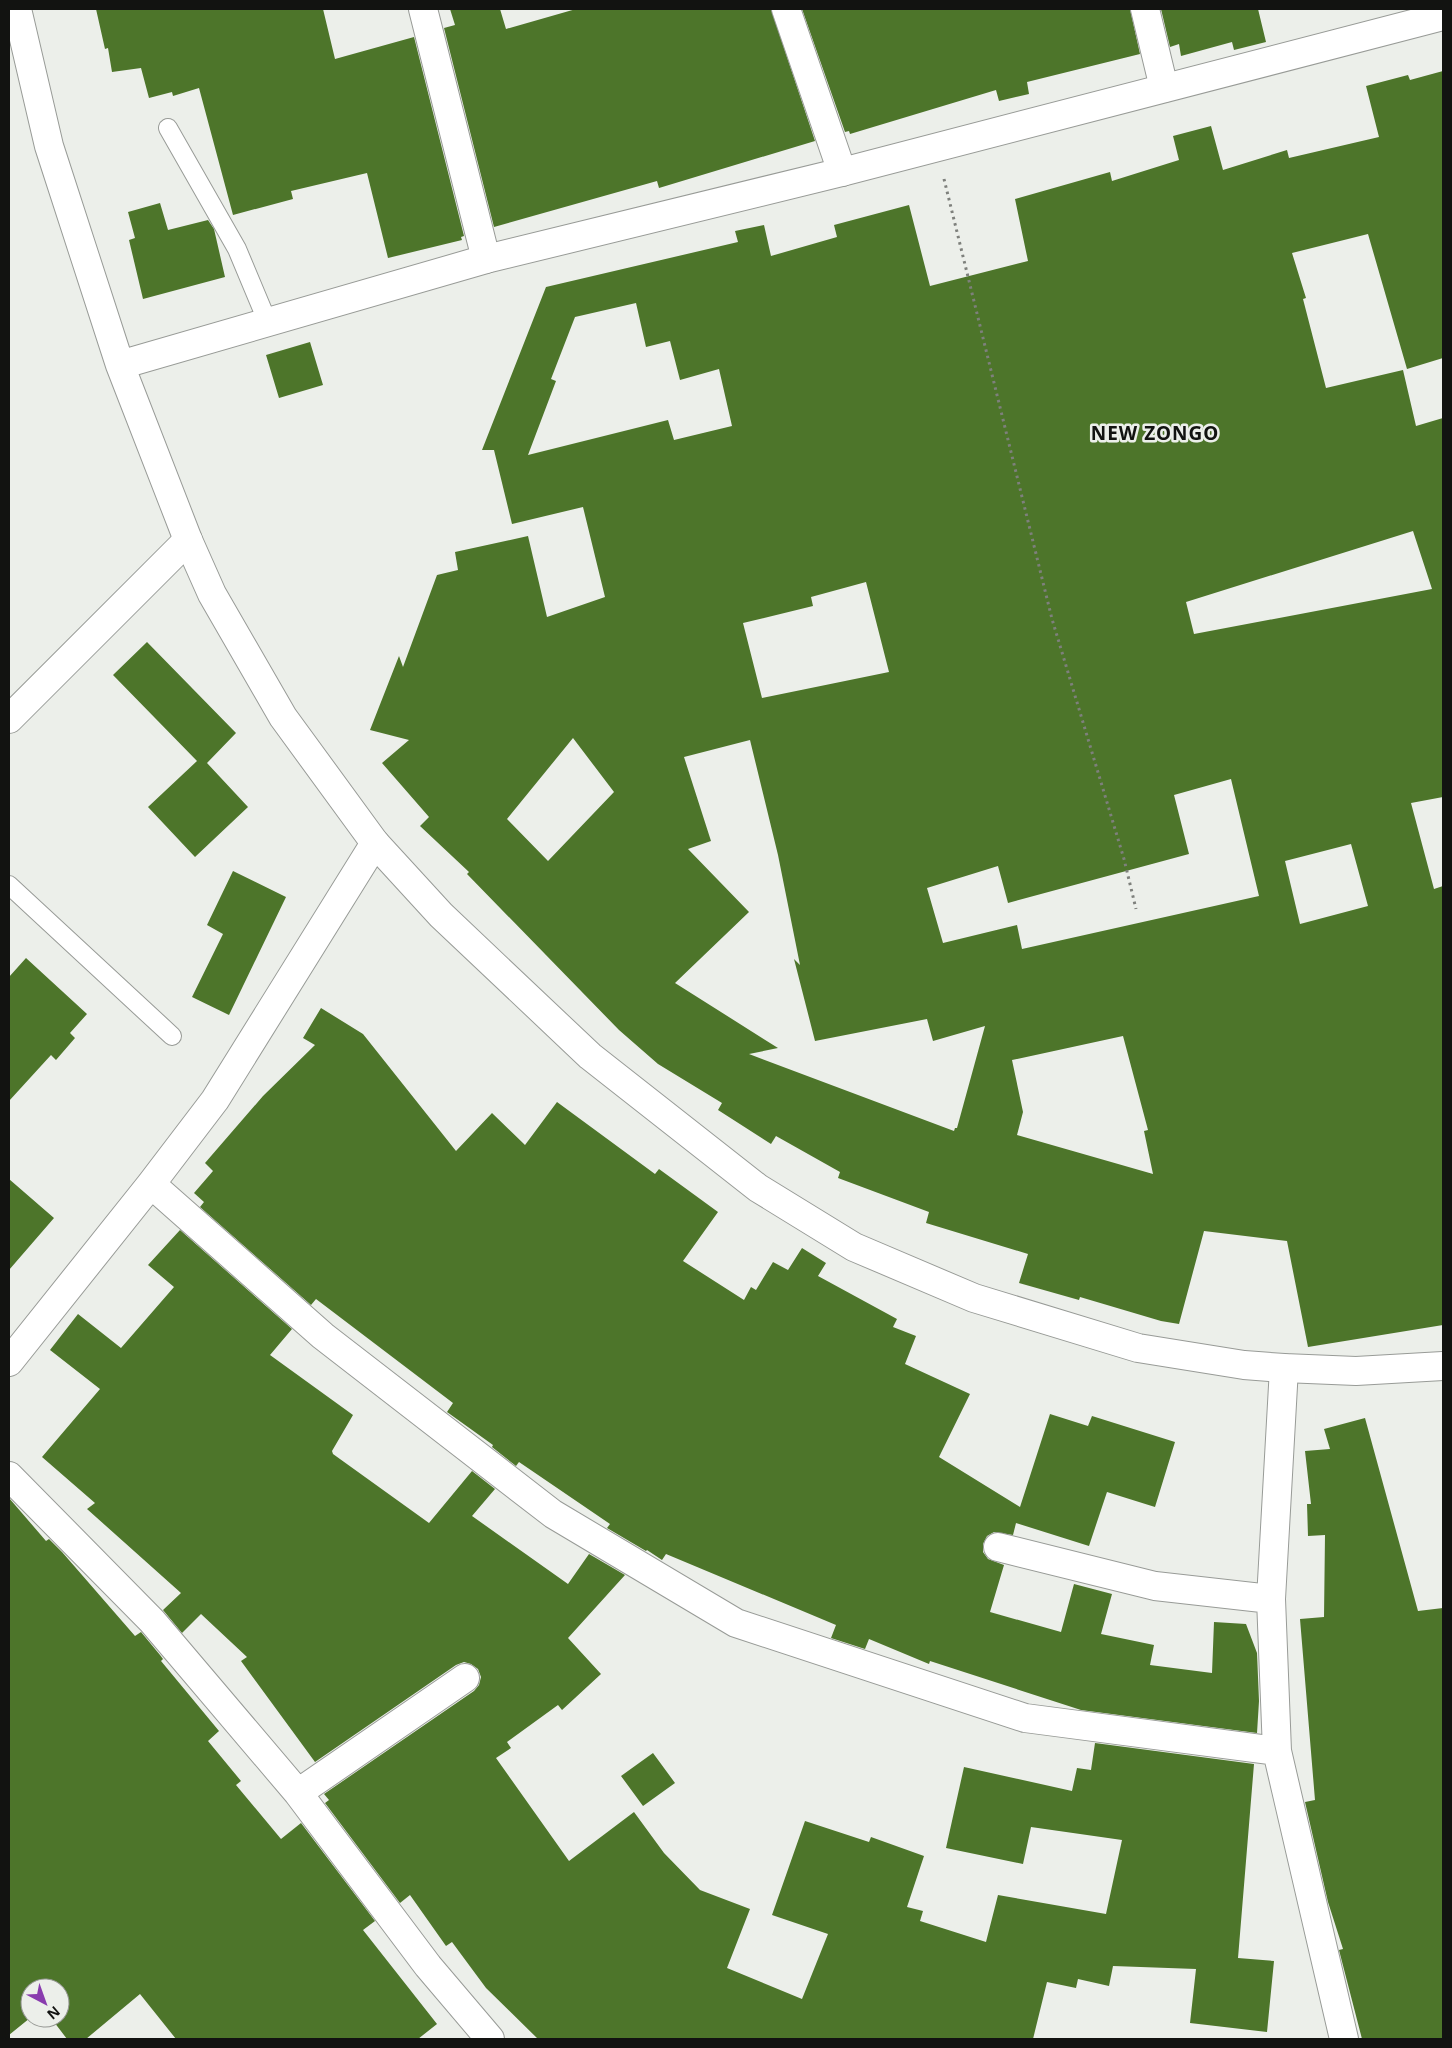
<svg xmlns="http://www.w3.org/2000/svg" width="1452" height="2048" font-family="'Noto Sans',sans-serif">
<rect width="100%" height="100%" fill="#ecefea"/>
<path fill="#4d752a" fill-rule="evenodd" d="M96,9H323L335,59L414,37L464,236L461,237L462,240L388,258L367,173L291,191L293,199L233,215L199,88L173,96L172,92L149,98L141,68L112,72L108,48L105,49Z
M450,9H500L506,29L576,9H771L815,141L659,188L657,181L494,227L444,28L455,25Z
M802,9H1130L1140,54L1027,82L1029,94L999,101L996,90L850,134L849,131L845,132Z
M1161,9H1258L1266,42L1234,50L1232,42L1181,56L1179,44L1170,47Z
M1443,71V358L1407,369L1368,234L1292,253L1306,298L1303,299L1326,388L1403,370L1416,426L1443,418V797L1411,803L1434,889L1443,886V1325L1308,1347L1287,1241L1204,1231L1179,1324L1161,1321L1080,1297L1079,1300L1019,1283L1028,1254L926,1223L929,1212L838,1178L840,1172L776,1136L771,1144L718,1110L722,1103L658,1064L619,1030L467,874L469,872L420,826L429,817L382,763L409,740L370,730L399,656L403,667L437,575L458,570L455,552L528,536L547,617L605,597L583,507L512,524L494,450H482L546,287L738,242L735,231L764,225L771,256L837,237L834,225L909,205L930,286L1028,261L1015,199L1110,172L1112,181L1179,160L1173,136L1211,126L1223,170L1287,150L1289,158L1379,137L1366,86L1408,75L1410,80ZM636,303L646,347L670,341L680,380L719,369L732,426L674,440L668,420L528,455L556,381L551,379L575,317ZM1413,531L1432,589L1194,634L1186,602ZM866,582L889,672L762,698L743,623L813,606L811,597ZM573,738L614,792L548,861L507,819ZM750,740L778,855L800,965L794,959L815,1041L927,1019L933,1041L985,1026L957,1128H955L954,1131L749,1054L778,1048L675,983L749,912L688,849L711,841L684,757ZM1231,779L1259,896L1022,949L1017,925L943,943L927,888L998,866L1008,903L1189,854L1174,795ZM1351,844L1368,906L1300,924L1285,861ZM1123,1036L1148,1130L1144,1131L1153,1174L1017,1135L1023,1112L1012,1060Z
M160,203L168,230L208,220L214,229L225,277L143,299L129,240L135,238L128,212Z
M310,342L323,385L279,398L266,355Z
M147,642L236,733L207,763L248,807L195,857L148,807L197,761L113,675Z
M233,871L286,897L229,1015L192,997L223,934L207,925Z
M26,958L87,1014L70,1033L75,1038L56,1060L51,1055L9,1101V977Z
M321,1008L363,1034L456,1151L492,1113L525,1145L557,1102L655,1174L659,1169L718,1212L683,1261L744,1300L751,1287L756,1290L773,1262L788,1270L802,1248L826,1263L818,1276L897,1319L893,1327L916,1336L905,1364L970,1394L939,1457L1020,1507L1050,1414L1088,1426L1092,1416L1175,1442L1155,1507L1107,1492L1089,1546L1016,1523L1013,1535L994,1532L987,1536L983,1544V1552L988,1559L1004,1565L990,1612L1061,1632L1074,1584L1112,1594L1101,1634L1154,1645L1150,1665L1212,1673L1214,1622L1246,1624L1257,1653L1259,1701L1257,1733L1081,1710L930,1661L929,1664L869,1639L865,1649L831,1638L836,1625L666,1554L662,1560L647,1550L646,1551L607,1528L610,1524L519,1462L516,1466L492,1447L493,1445L447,1412L453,1403L316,1299L311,1305L200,1207L204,1202L194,1193L213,1171L205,1163L263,1096L315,1045L303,1038Z
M9,1179L54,1218L9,1270Z
M180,1230L292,1329L270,1355L353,1415L332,1451L333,1454L429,1523L472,1471L495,1489L472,1516L568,1584L589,1554L625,1575L568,1638L601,1674L562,1710L558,1705L507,1742L511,1748L496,1758L569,1861L634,1812L664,1853L700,1890L750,1909L727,1968L802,1999L828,1934L772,1915L805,1821L869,1842L871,1837L924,1856L907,1907L923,1911L920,1921L986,1942L998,1895L1106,1914L1122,1840L1031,1827L1023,1864L946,1848L964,1767L1072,1791L1077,1768L1091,1770L1095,1743L1254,1764L1238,1958L1274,1961L1267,2032L1190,2023L1196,1969L1113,1966L1109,1986L1078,1979L1076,1988L1047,1982L1033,2039H538L486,1988L452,1942L446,1946L410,1895L400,1903L325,1803L329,1800L324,1794L474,1691L479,1685L481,1677L478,1669L471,1664L464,1662L456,1665L315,1762L241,1661L247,1657L201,1614L182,1633L163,1610L181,1593L87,1509L95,1503L42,1457L100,1389L50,1350L78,1314L121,1348L174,1287L148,1265Z
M1365,1418L1418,1611L1443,1608V2039H1362L1339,1950L1343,1949L1328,1902L1305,1802L1315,1800L1300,1619L1324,1617L1325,1535L1308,1536L1307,1504H1311L1305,1451L1330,1449L1324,1429Z
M9,1498L46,1541L49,1539L62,1552L135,1636L141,1632L160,1655L163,1659L161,1661L219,1731L208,1741L241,1781L236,1785L281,1839L301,1823L375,1921L363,1930L437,2024L418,2039H176L140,1994L86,2039H67L51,2018H60V1988H30V2018L9,2035Z
M653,1753L675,1783L643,1806L621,1776Z"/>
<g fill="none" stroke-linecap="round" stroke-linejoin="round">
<defs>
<path id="lane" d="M168,128L237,249L268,323
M9,885L172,1036"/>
<path id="street" d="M423,9L486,259
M786,9L842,172
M1145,9L1164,88
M9,719L188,540
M151,1184L323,1336L553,1514L736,1623L1025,1718L1277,1751
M9,1362L151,1184L215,1100L375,843
M1284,1368L1271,1599L1277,1751L1344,2039
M9,1476L152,1621L298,1793L428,1966L490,2039
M998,1547L1155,1586L1271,1599
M298,1793L465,1678"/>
<path id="secondary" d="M17,9L49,146L120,365L188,540L212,594L283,717L375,843L441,915L590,1056L758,1188L854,1247L974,1298L1138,1348L1244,1365L1284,1368L1356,1371L1443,1366
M120,365L486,259L842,172L1443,16"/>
</defs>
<use href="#lane" stroke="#989b97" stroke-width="20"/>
<use href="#street" stroke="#989b97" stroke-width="30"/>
<use href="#secondary" stroke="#989b97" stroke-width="30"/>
<path stroke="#7e807c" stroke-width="3" stroke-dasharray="2.5 4" stroke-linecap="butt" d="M944,179L1052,619L1124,859L1136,909"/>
<use href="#lane" stroke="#fff" stroke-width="18"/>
<use href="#street" stroke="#fff" stroke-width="28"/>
<use href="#secondary" stroke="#fff" stroke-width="28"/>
</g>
<g text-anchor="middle" stroke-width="5" stroke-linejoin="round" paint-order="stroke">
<g font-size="19" font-weight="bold" letter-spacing="1" fill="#121311" stroke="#ecefea">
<text x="1155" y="440">NEW ZONGO</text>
</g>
</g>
<rect width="1452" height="2048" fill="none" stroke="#121311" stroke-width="20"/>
<g transform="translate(45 2003) rotate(139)"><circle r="24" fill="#ecefea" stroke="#959793"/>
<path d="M0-4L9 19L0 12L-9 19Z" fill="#893cae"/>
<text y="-8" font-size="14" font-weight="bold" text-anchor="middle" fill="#121311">N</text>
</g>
</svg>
